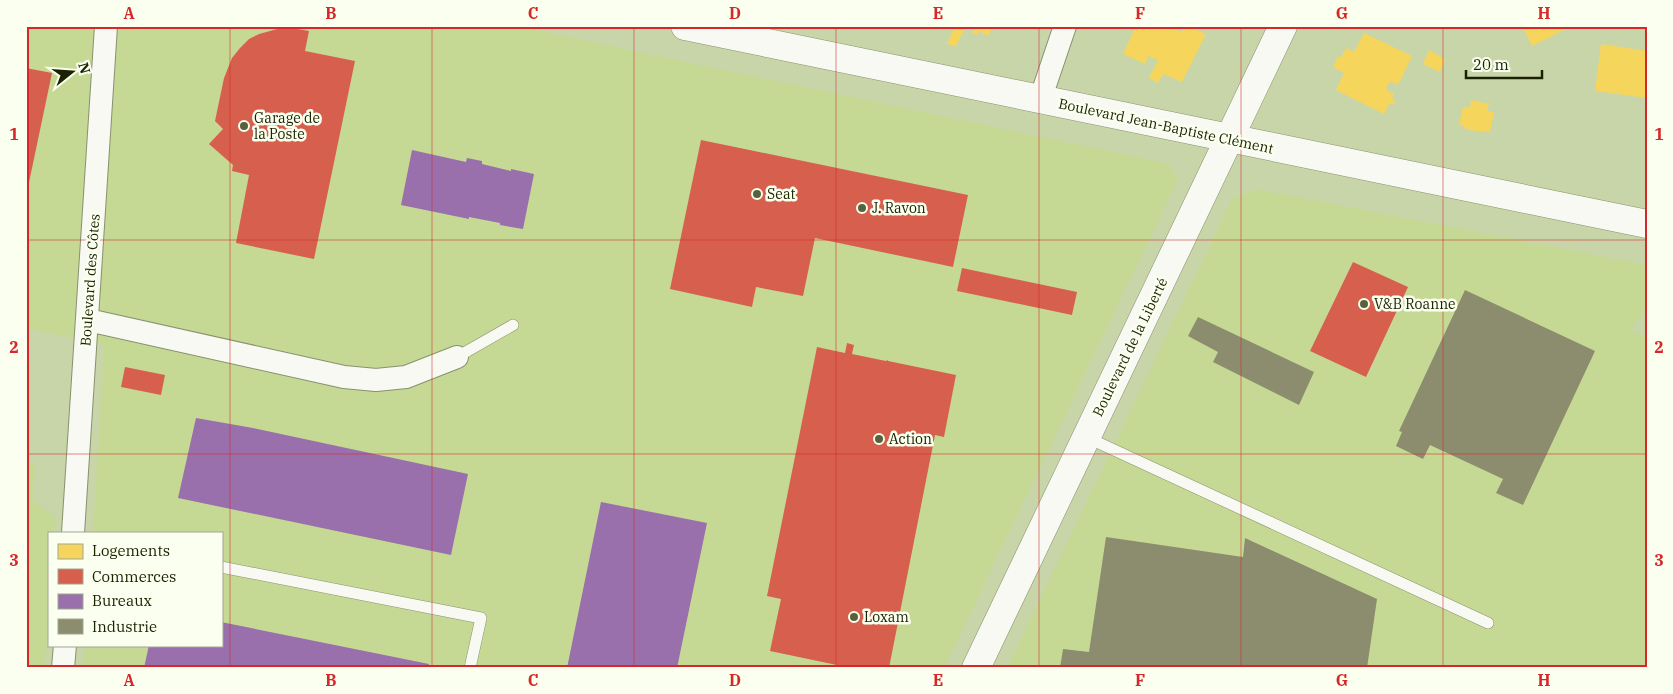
<svg xmlns="http://www.w3.org/2000/svg" width="1673" height="694" font-family="'IBM Plex Serif',serif">
<rect width="100%" height="100%" fill="#c8d5a8"/>
<path fill="#c6d994" d="M26,26H516L1169,164L1177,181L944,668H84L85,645H221V533H93L104,345L26,328Z
M1256,189L1647,265V308L1631,330L1647,337V668H1007L1232,199Z
M26,463L36,465L32,500L55,517L54,533H49V612L45,668H26Z"/>
<path fill="#f6d55c" d="M955,26H966L956,46L947,44Z
M968,26H993L988,36L979,31L977,35L972,33L974,29Z
M1136,26H1169L1182,32L1185,26H1196L1194,29L1206,34L1182,82L1163,74L1158,83L1149,78L1158,60L1148,56L1145,64L1123,54Z
M1522,26H1572L1532,46Z
M1364,33L1412,56L1398,85L1390,81L1386,90L1394,94L1392,98L1395,101L1394,104L1390,103L1384,114L1336,90L1344,73L1333,67L1338,56L1341,58L1346,48L1354,52Z
M1601,44L1647,51V98L1595,91Z
M1429,50L1445,59L1440,72L1423,64Z
M1471,100L1489,104L1487,111L1494,112L1490,132L1483,131L1482,132L1465,129L1464,126L1459,125L1463,107H1470Z"/>
<path fill="#d6604d" d="M281,28H292L309,31L305,51L355,61L314,259L236,243L249,175L232,171L233,165L209,144L223,129L215,121L224,78L232,58L240,48L249,39L259,34Z
M26,68L52,73L27,192H26Z
M701,140L968,195L953,267L815,238L803,296L756,287L752,307L670,289Z
M1353,262L1408,287L1366,377L1310,351Z
M962,268L1077,292L1072,315L957,291Z
M847,343L854,345L852,354L886,361L888,360V361L956,375L944,437L935,435L889,668H851L770,651L781,599L767,596L817,347L845,353Z
M125,367L165,375L161,395L121,387Z"/>
<path fill="#9970ab" d="M412,150L466,162L467,158L482,161V164L511,171V169L534,174L523,229L500,225V223L469,217V219L401,205Z
M196,418L253,428L468,474L451,555L178,498Z
M601,502L707,523L677,668H567Z
M221,622L429,664L428,668H144L149,645H221Z"/>
<path fill="#8c8c6e" d="M1465,290L1595,351L1523,505L1496,493L1503,479L1430,445L1423,459L1396,446L1402,432L1399,431Z
M1198,317L1314,372L1299,405L1213,362L1218,352L1188,336Z
M1106,537L1243,557L1245,538L1377,599L1367,668H1060L1063,649L1089,652Z"/>
<g fill="none" stroke-linecap="round" stroke-linejoin="round">
<defs>
<path id="service" d="M457,357L513,325
M1086,437L1488,623
M221,567L481,618L470,668"/>
<path id="minor" d="M1040,100L1065,26
M88,320L344,377L376,380L406,377L457,357
M73,533L106,26
M63,668L65,645"/>
<path id="tertiary" d="M976,668L1283,26"/>
<path id="primary" d="M685,26L1647,224"/>
</defs>
<use href="#service" stroke="#88916e" stroke-width="12"/>
<use href="#minor" stroke="#88916e" stroke-width="24"/>
<use href="#tertiary" stroke="#88916e" stroke-width="29"/>
<use href="#primary" stroke="#88916e" stroke-width="29"/>
<use href="#service" stroke="#f7f9f2" stroke-width="11"/>
<use href="#minor" stroke="#f7f9f2" stroke-width="22"/>
<use href="#tertiary" stroke="#f7f9f2" stroke-width="28"/>
<use href="#primary" stroke="#f7f9f2" stroke-width="28"/>
</g>
<path fill="none" stroke="#d62828" stroke-width="1" stroke-opacity="0.55" d="M230,26V668M432,26V668M634,26V668M836,26V668M1039,26V668M1241,26V668M1443,26V668M26,240H1647M26,454H1647"/>
<g fill="#57613c" stroke="#faffef" stroke-width="2">
<circle cx="244" cy="126" r="5"/>
<circle cx="757" cy="194" r="5"/>
<circle cx="862" cy="208" r="5"/>
<circle cx="1364" cy="304" r="5"/>
<circle cx="879" cy="439" r="5"/>
<circle cx="854" cy="617" r="5"/>
</g>
<g text-anchor="middle" stroke-width="5" stroke-linejoin="round" paint-order="stroke">
<g font-size="14" fill="#1a2202" stroke="#faffef" text-anchor="start">
<text x="254" y="123">Garage de<tspan x="254" dy="16">la Poste</tspan></text>
<text x="767" y="199">Seat</text>
<text x="872" y="213">J. Ravon</text>
<text x="1374" y="309">V&amp;B Roanne</text>
<text x="889" y="444">Action</text>
<text x="864" y="622">Loxam</text>
</g>
<g font-size="14" fill="#1a2202" stroke="#faffef">
<text transform="translate(1166 126) rotate(12)" y="5">Boulevard Jean-Baptiste Clément</text>
<text transform="translate(90 280) rotate(-86)" y="5">Boulevard des Côtes</text>
<text transform="translate(1130 347) rotate(-64)" y="5">Boulevard de la Liberté</text>
</g>
</g>
<rect width="1673" height="694" fill="none" stroke="#faffef" stroke-width="55"/>
<rect x="48" y="532" width="175" height="115" fill="#faffef" stroke="#a0a790"/>
<rect x="58" y="544" width="25" height="15" fill="#f6d55c" stroke="#a0a790"/>
<text x="92" y="556" font-size="15" fill="#1a2202">Logements</text>
<rect x="58" y="569" width="25" height="15" fill="#d6604d" stroke="#a0a790"/>
<text x="92" y="582" font-size="15" fill="#1a2202">Commerces</text>
<rect x="58" y="594" width="25" height="15" fill="#9970ab" stroke="#a0a790"/>
<text x="92" y="606" font-size="15" fill="#1a2202">Bureaux</text>
<rect x="58" y="619" width="25" height="15" fill="#8c8c6e" stroke="#a0a790"/>
<text x="92" y="632" font-size="15" fill="#1a2202">Industrie</text>
<g transform="translate(72 72) rotate(73)" stroke="#faffef" stroke-width="4" paint-order="stroke">
<path d="M0-4L9 19L0 12L-9 19Z" fill="#1a2202"/>
<text y="-8" font-size="14" font-weight="bold" text-anchor="middle" fill="#1a2202">N</text>
</g>
<path d="M1466 70v8h76v-8" fill="none" stroke="#1a2202" stroke-width="2.5"/>
<text x="1473" y="70" font-size="15" fill="#1a2202" stroke="#faffef" stroke-width="4" paint-order="stroke">20 m</text>
<rect x="28" y="28" width="1618" height="638" fill="none" stroke="#d62828" stroke-width="2"/>
<g font-size="16" text-anchor="middle" font-weight="bold" fill="#d62828">
<text x="129" y="19">A</text>
<text x="331" y="19">B</text>
<text x="533" y="19">C</text>
<text x="735" y="19">D</text>
<text x="938" y="19">E</text>
<text x="1140" y="19">F</text>
<text x="1342" y="19">G</text>
<text x="1544" y="19">H</text>
<text x="14" y="140">1</text>
<text x="1659" y="140">1</text>
<text x="14" y="353">2</text>
<text x="1659" y="353">2</text>
<text x="14" y="566">3</text>
<text x="1659" y="566">3</text>
<text x="129" y="686">A</text>
<text x="331" y="686">B</text>
<text x="533" y="686">C</text>
<text x="735" y="686">D</text>
<text x="938" y="686">E</text>
<text x="1140" y="686">F</text>
<text x="1342" y="686">G</text>
<text x="1544" y="686">H</text>
</g>
</svg>
